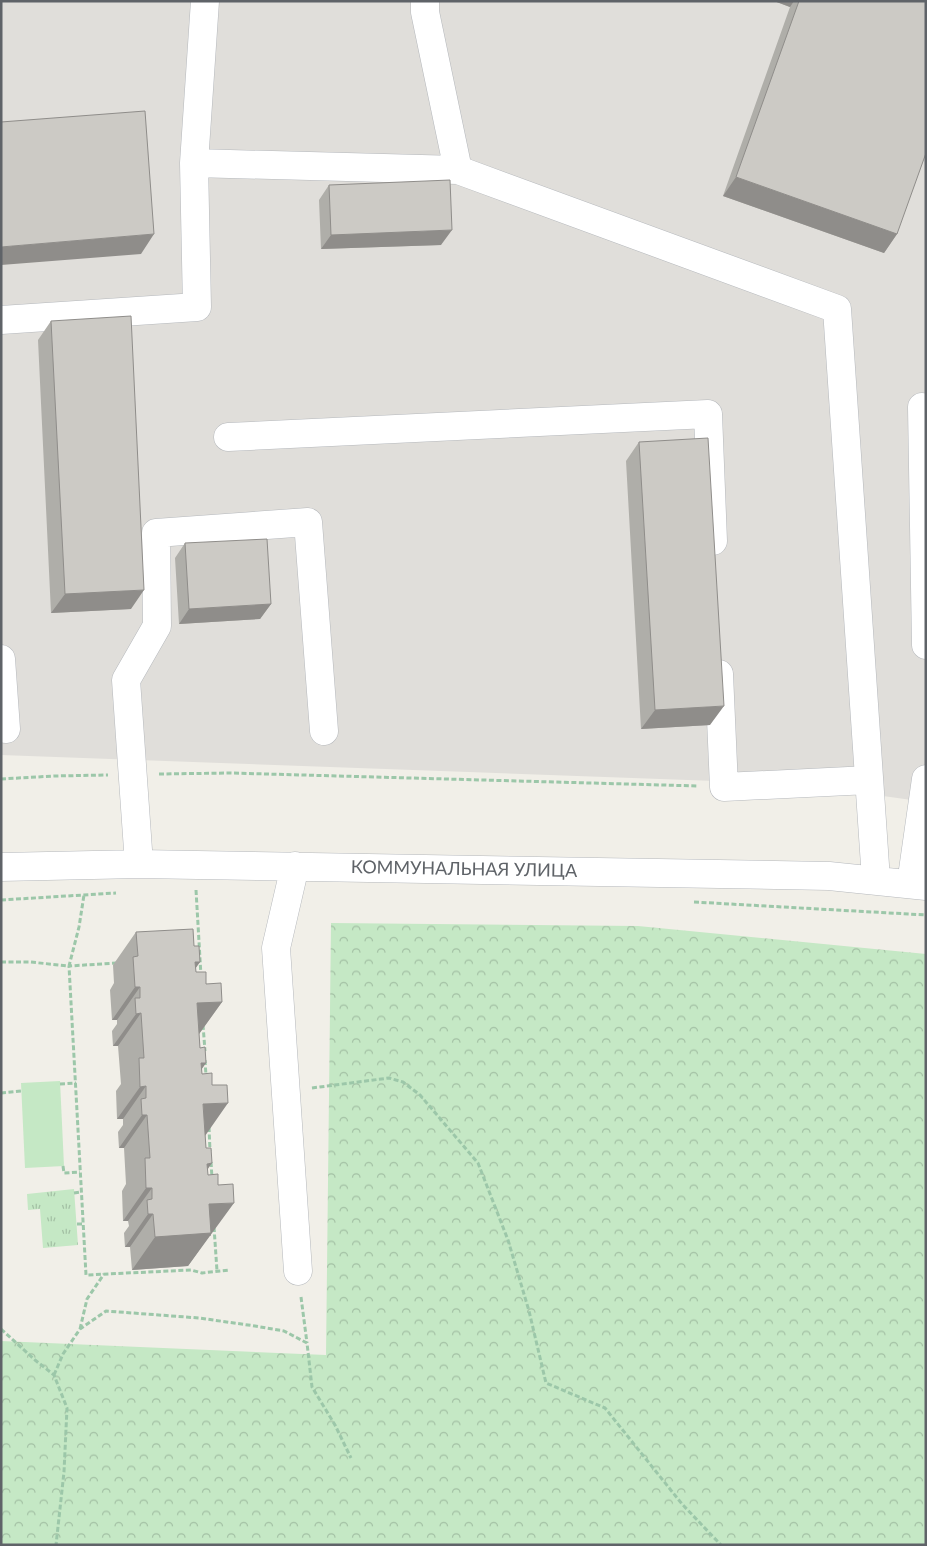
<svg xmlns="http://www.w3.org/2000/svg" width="927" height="1546" font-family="Lato,sans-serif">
<defs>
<pattern id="grass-tufts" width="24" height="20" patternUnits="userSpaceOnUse" patternTransform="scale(1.25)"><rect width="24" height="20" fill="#c5e8c5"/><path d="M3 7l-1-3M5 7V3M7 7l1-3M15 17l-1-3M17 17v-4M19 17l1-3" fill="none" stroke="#a3c0a4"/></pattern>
<pattern id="forest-crowns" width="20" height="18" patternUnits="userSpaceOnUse" patternTransform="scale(1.25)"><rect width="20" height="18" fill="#c5e8c5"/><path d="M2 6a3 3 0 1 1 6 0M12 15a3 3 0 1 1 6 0" fill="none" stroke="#a3c0a4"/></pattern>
</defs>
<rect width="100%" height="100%" fill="#f1efe8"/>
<path fill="#e0deda" d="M1,1H926V802L797,784L1,755Z"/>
<path fill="url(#grass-tufts)" d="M74,1189L78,1245L43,1248L40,1209L28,1210L27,1194Z"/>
<path fill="url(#forest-crowns)" d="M331,923L638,926L926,954V1545H1V1341L326,1355Z"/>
<path fill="#c5e8c5" d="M60,1081L64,1166L25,1168L21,1083Z"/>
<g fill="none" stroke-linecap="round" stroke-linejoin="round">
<defs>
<path id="minor" d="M205,1L194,163L458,170
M425,1V12L458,170L837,309L876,880
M1,320L197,307L194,163
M922,407L926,645
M228,437L708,414L713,541
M1,659L6,729
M719,674L724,787L869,780
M139,864L126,680L157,626L156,533L308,522L324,731
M295,866L276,948L298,1271
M1,867L139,864L829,876L926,886
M911,884L926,779"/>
</defs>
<use href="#minor" stroke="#b5b8bc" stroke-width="29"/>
<path stroke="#9cc7a9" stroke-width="3" stroke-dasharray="5 2.5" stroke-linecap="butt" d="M159,774L231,773L698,786
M1,779L54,776L108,775
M196,890L201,976
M1,900L116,893
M694,902L926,915
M1,962H30L69,966L79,927L84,895
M117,963L69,966L86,1275L191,1270L202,1273L229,1270
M203,1025L205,1051
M205,1060L206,1076
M60,1084L76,1083
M312,1088L389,1078L403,1082L420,1095L478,1163L508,1240L529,1311L546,1383L605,1408L682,1504L721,1545
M1,1093L21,1091
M209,1127L210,1151
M211,1162L212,1178
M63,1166L64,1173L80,1172
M74,1193L81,1192
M77,1224H83
M214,1227L217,1271
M301,1297L307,1343
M1,1329L35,1360L54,1375L67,1408L64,1472L56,1545
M80,1329L87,1299L104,1274
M54,1375L63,1354L80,1329L106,1311L199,1318L255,1326L284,1331L307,1343L312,1387L335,1425L351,1458"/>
<use href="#minor" stroke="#fff" stroke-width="28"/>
</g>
<path fill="#afaea9" d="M774,1H926L897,234L884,253L723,196L790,7Z
M329,185L441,245L321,249L319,200Z
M51,321L131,609L51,613L38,340Z
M639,442L710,725L641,729L626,461Z
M185,543L271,604L260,619L179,624L175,558Z
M136,932L194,946L200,962L195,968L196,972L222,1002L199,1034L200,1048L206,1063L201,1069L211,1236H209L188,1266L132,1270L130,1247H125L124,1233L129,1226L128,1221H123L122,1191L126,1184L124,1148H119L118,1132L123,1125V1119H117L116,1091L121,1084L118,1046H113L112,1031L117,1024V1020H112L110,990L114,983L113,965Z"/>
<path fill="#8f8d8a" d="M774,1H794L790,7Z
M736,177L897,234L884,253L723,196Z
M452,230L441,245L321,249L331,235Z
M154,234L141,254L1,265V247Z
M144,590L131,609L51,613L65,594Z
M271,604L260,619L179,624L189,609Z
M724,706L710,725L641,729L655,710Z
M195,962H200L177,995Z
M135,987H140L117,1020H112Z
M222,1002L199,1034L197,1003Z
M141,1013L118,1046H113L136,1014Z
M201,1063H206L183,1096Z
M146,1086L123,1119H117L140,1087Z
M228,1103L205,1136L203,1104Z
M142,1115H147L124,1148H119Z
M212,1163L189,1196L207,1164Z
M146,1188H152L128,1221H123Z
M234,1203L188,1266L132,1270L155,1237L209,1204Z
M148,1214H153L130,1247H125Z"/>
<path fill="#cccac5" stroke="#8f8d8a" d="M799,1H926V153L897,234L736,177Z
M145,111L154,234L1,247V122Z
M450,180L452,230L331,235L329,185Z
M131,316L144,590L65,594L51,321Z
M708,438L724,706L655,710L639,442Z
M267,539L271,604L189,609L185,543Z
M193,929L194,946H199L200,962H195L196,972H206V984L221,983L222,1002L197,1003L200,1048L205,1047L206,1063H201L202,1074L212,1073V1085H227L228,1103L203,1104L206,1148H211L212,1163L207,1164L208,1175L218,1174V1185L233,1184L234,1203L209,1204L211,1233L155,1237L153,1214H148L147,1200L152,1199V1188H146L145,1158H150L147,1115H142L141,1099L146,1098V1086L140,1087L139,1058H144L141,1013L136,1014L135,998H140V987H135L133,957L138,956L136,932Z"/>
<g text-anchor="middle" stroke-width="4" stroke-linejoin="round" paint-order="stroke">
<g font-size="18" fill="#5f6368" stroke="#fff">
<text transform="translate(464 869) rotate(1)" y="6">КОММУНАЛЬНАЯ УЛИЦА</text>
</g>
</g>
<rect width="927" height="1546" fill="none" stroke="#5f6368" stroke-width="5"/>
</svg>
